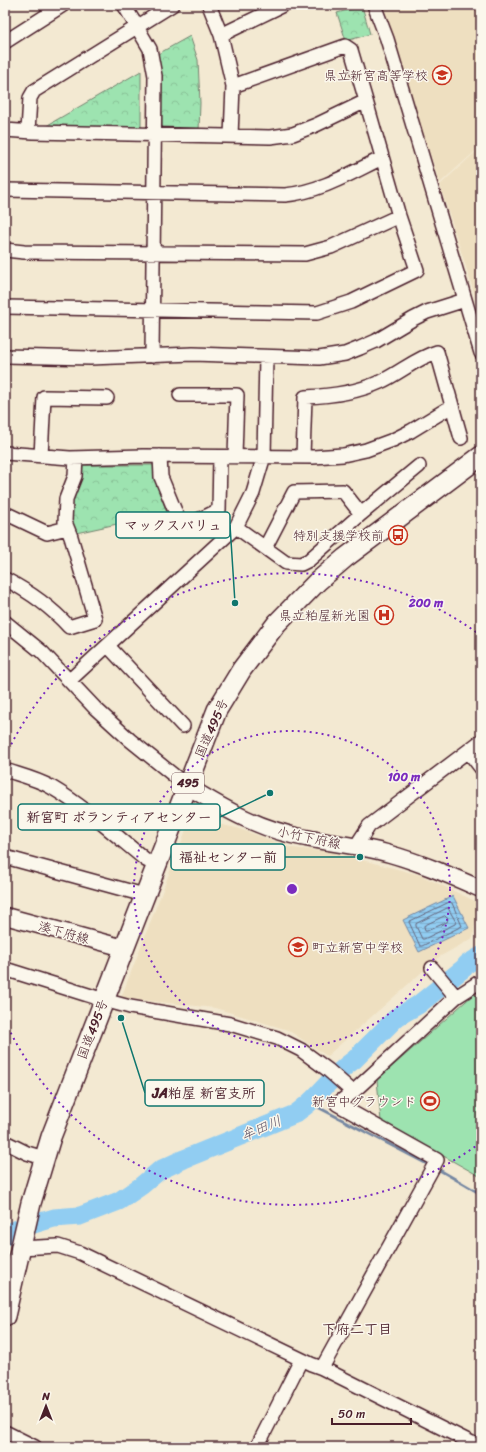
<svg xmlns="http://www.w3.org/2000/svg" width="486" height="1452" font-family="Sriracha,'Klee One',sans-serif">
<defs>
<pattern id="park-crowns" width="20" height="18" patternUnits="userSpaceOnUse"><rect width="20" height="18" fill="#9de3b0"/><path d="M2 6a3 3 0 1 1 6 0M12 15a3 3 0 1 1 6 0" fill="none" stroke="#89c298"/></pattern>
<pattern id="water-rules" width="6" height="5" patternUnits="userSpaceOnUse"><rect width="6" height="5" fill="#91cdf2"/><path d="M0 2.5h6" fill="none" stroke="#7fb0d0"/></pattern>
</defs>
<rect width="100%" height="100%" fill="#f3e9d2"/>
<filter id="ink" filterUnits="userSpaceOnUse"><feTurbulence type="fractalNoise" baseFrequency=".025" numOctaves="2"/><feDisplacementMap in="SourceGraphic" scale="8" xChannelSelector="R" yChannelSelector="G"/><feConvolveMatrix kernelMatrix="1 2 1 2 8 2 1 2 1" color-interpolation-filters="sRGB"/></filter>
<g filter="url(#ink)">
<path fill="#eedfc0" d="M379,5H481V146L440,183Z
M481,147V306L478,305L440,185Z
M202,821L237,828L292,848L331,852L420,875L481,904L477,912L473,938L439,957L327,1056L288,1030L215,1008L121,998L186,830Z"/>
<path fill="url(#park-crowns)" stroke="#74816e" d="M362,6L370,34L346,41L337,13Z
M190,36L198,60L200,103L199,131L162,130L161,83L158,54Z
M141,71V129L46,126Z
M80,465H154L156,482L167,513L76,533L71,520L72,499Z"/>
<path fill="#9de3b0" stroke="#74816e" d="M474,994L481,998V1177L381,1121L377,1080Z"/>
<path fill="url(#water-rules)" stroke="#7587a2" d="M453,896L469,928L419,952L403,920Z"/>
<g fill="none" stroke-linecap="round" stroke-linejoin="round">
<path stroke="#66657b" stroke-width="1" d="M450,902L452,903L462,926L422,946H420L409,922Z
M448,908L456,922L455,924L424,939H422L416,926V924Z
M445,916L448,919L447,922L427,931H425L424,926Z"/>
<path stroke="#7587a2" stroke-width="3" d="M310,1103L431,1166
M436,1168L481,1194"/>
<path stroke="#91cdf2" stroke-width="19" d="M5,1236L14,1230L54,1218L80,1216L119,1201L141,1186L160,1170L184,1159L295,1114C300,1110 306,1106 310,1102C325,1088 337,1071 354,1060L397,1017L418,1005L464,968L467,964L481,956"/>
<defs>
<path id="minor" d="M124,5L150,49L155,76L152,356
M209,5L221,35L233,86L231,136
M374,5L387,39L481,353
M221,35L283,5
M5,42L63,5
M233,86L345,46L351,50L366,101
M5,130L33,132L270,137L293,134L316,125L366,101L399,216L417,270L351,302L317,313L5,307
M28,131L30,98L34,91L172,5
M5,190L285,195C320,192 351,173 382,158
M5,250L24,252L305,254L331,247L399,216
M5,356L90,358L193,354L319,358L345,354L360,348L376,341L413,319L427,312L465,300
M180,395H237L235,456
M5,453L70,458L143,456L313,457L343,455L366,450L393,440L411,431L452,406
M41,456L44,397L107,398
M160,456L161,477L182,528L219,510L220,457
M303,456L305,397C331,396 356,393 380,382C400,373 416,358 437,352L461,438
M5,513L47,533L67,528
M236,527L286,563L301,564L309,560L361,514L419,466
M265,548L294,492L343,491L361,514
M5,579C28,591 52,608 69,627L95,619L71,537L65,522L66,499L75,476L76,458
M5,622L42,652L95,708L130,740L187,786
M108,646L183,726
M70,680L236,527L253,493L264,456L266,357
M468,751L481,768
M5,770C20,775 37,779 51,787C85,807 115,835 146,860L156,865
M356,846L369,826L481,741
M5,857L144,895
M432,968L456,997
M5,969L104,1000L130,1007L230,1024L277,1038L301,1050L328,1070L353,1092
M5,1142L27,1153L44,1158
M20,1248L58,1246L80,1253L311,1364L322,1368L480,1447
M322,1368L437,1160L337,1104L353,1092L456,997L481,981
M5,1432L35,1447
M257,1447L301,1360"/>
<path id="major" d="M187,786C226,810 261,830 306,838C334,844 363,846 390,854C422,863 451,876 481,889
M5,916L124,948"/>
<path id="highway" d="M5,1316L31,1203L51,1137L217,710L242,669L277,623L317,582L345,558L481,456"/>
</defs>
<use href="#minor" stroke="#4a1f2b" stroke-width="16"/>
<use href="#major" stroke="#4a1f2b" stroke-width="19"/>
<use href="#highway" stroke="#4a1f2b" stroke-width="22"/>
<use href="#minor" stroke="#fbf7ec" stroke-width="13"/>
<use href="#major" stroke="#fbf7ec" stroke-width="16"/>
<use href="#highway" stroke="#fbf7ec" stroke-width="19"/>
</g>
</g>
<g fill="none" stroke="#7b2cbf" stroke-width="2" stroke-dasharray="2 4">
<circle cx="292" cy="889" r="158"/>
<path d="M480 1143A316 316 0 0 1 6 1023M6 755A316 316 0 0 1 480 635"/>
</g>
<defs>
<symbol id="school-ring" viewBox="-11 -11 22 22"><circle r="9.5" fill="#fbf7ec" stroke="#c8321e" stroke-width="1.5"/><path d="M0-5L7-2L0 1L-7-2ZM-4 1L0 2.5L4 1V4Q0 6-4 4Z" fill="#c8321e"/></symbol>
<symbol id="bus-ring" viewBox="-11 -11 22 22"><circle r="9.5" fill="#fbf7ec" stroke="#c8321e" stroke-width="1.5"/><path d="M-5-6H5V4H4V6H2V4H-2V6H-4V4H-5ZM-3.5-4V0h7V-4ZM-3.5 1.2v1.5H-2V1.2ZM2 1.2v1.5H3.5V1.2Z" fill="#c8321e"/></symbol>
<symbol id="hospital-ring" viewBox="-11 -11 22 22"><circle r="9.5" fill="#fbf7ec" stroke="#c8321e" stroke-width="1.5"/><path d="M-5-5h3v3.5h4V-5h3V5h-3V1.5h-4V5h-3Z" fill="#c8321e"/></symbol>
<symbol id="stadium-ring" viewBox="-11 -11 22 22"><circle r="9.5" fill="#fbf7ec" stroke="#c8321e" stroke-width="1.5"/><path d="M0-5a6.5 5 0 1 0 0 10a6.5 5 0 1 0 0-10ZM-3.5-1.8h7v3.6h-7Z" fill="#c8321e"/></symbol>
</defs>
<g fill-rule="evenodd">
<use href="#school-ring" x="431" y="64" width="22" height="22"/>
<use href="#bus-ring" x="387" y="524" width="22" height="22"/>
<use href="#hospital-ring" x="373" y="604" width="22" height="22"/>
<use href="#school-ring" x="287" y="936" width="22" height="22"/>
<use href="#stadium-ring" x="419" y="1090" width="22" height="22"/>
</g>
<g text-anchor="middle" stroke-width="3" stroke-linejoin="round" paint-order="stroke">
<rect fill="#fbf7ec" stroke="#7f6065" stroke-width="1" x="172" y="773" width="32" height="20" rx="3"/>
<g font-size="12" font-weight="bold" fill="#4a1f2b">
<text x="188" y="787">495</text>
</g>
<g font-size="13" fill="#4a1f2b" stroke="#fbf7ec" text-anchor="end">
<text x="428" y="80">県立新宮高等学校</text>
<text x="384" y="540">特別支援学校前</text>
<text x="370" y="620">県立粕屋新光園</text>
<text x="312" y="952" text-anchor="start">町立新宮中学校</text>
<text x="416" y="1106">新宮中グラウンド</text>
</g>
<g font-size="13" fill="#4a1f2b" stroke="#fbf7ec">
<text transform="translate(211 728) rotate(-66)" y="5">国道495号</text>
<text transform="translate(309 837) rotate(12)" y="5">小竹下府線</text>
<text transform="translate(64 932) rotate(15)" y="5">湊下府線</text>
<text transform="translate(92 1029) rotate(-69)" y="5">国道495号</text>
</g>
<g font-size="14" font-style="italic" fill="#5f5367" stroke="#fbf7ec">
<text transform="translate(261 1128) rotate(-23)" y="5">牟田川</text>
</g>
<g font-size="14" font-weight="bold" fill="#4a1f2b" stroke="#fbf7ec">
<text x="357" y="1334">下府二丁目</text>
</g>
</g>
<circle cx="292" cy="889" r="6" fill="#7b2cbf" stroke="#fbf7ec" stroke-width="2"/>
<g font-size="12" text-anchor="middle" font-weight="bold" fill="#7b2cbf" stroke="#fbf7ec" stroke-width="3" stroke-linejoin="round" paint-order="stroke">
<text x="426" y="607">200 m</text>
<text x="404" y="781">100 m</text>
</g>
<path fill="none" stroke="#0f766e" stroke-width="1.5" d="M235 603L230 525M270 793L220 817M360 857L285 857M121 1018L145 1093"/>
<g fill="#0f766e" stroke="#fbf7ec" stroke-width="1.5">
<circle cx="235" cy="603" r="4"/>
<circle cx="270" cy="793" r="4"/>
<circle cx="360" cy="857" r="4"/>
<circle cx="121" cy="1018" r="4"/>
</g>
<g fill="#fbf7ec" stroke="#0f766e" stroke-width="1.5">
<rect x="116" y="512" width="114" height="26" rx="4"/>
<rect x="18" y="804" width="202" height="26" rx="4"/>
<rect x="171" y="844" width="114" height="26" rx="4"/>
<rect x="145" y="1080" width="119" height="26" rx="4"/>
</g>
<g font-size="14" text-anchor="middle" font-weight="bold" fill="#4a1f2b">
<text x="173" y="530">マックスバリュ</text>
<text x="119" y="822">新宮町 ボランティアセンター</text>
<text x="228" y="862">福祉センター前</text>
<text x="204" y="1098">JA粕屋 新宮支所</text>
</g>
<rect width="486" height="1452" fill="none" stroke="#fbf7ec" stroke-width="20"/>
<rect x="10" y="10" width="466" height="1432" fill="none" stroke="#4a1f2b" stroke-width="1.5" filter="url(#ink)"/>
<g transform="translate(46 1406)" stroke="#fbf7ec" stroke-width="3" paint-order="stroke">
<path d="M0-3L7 15L0 10L-7 15Z" fill="#4a1f2b"/>
<text y="-6" font-size="11" font-weight="bold" text-anchor="middle" fill="#4a1f2b">N</text>
</g>
<path d="M332 1418v6h79v-6" fill="none" stroke="#4a1f2b" stroke-width="2"/>
<text x="338" y="1418" font-size="12" fill="#4a1f2b" stroke="#fbf7ec" stroke-width="3" paint-order="stroke">50 m</text>
</svg>
